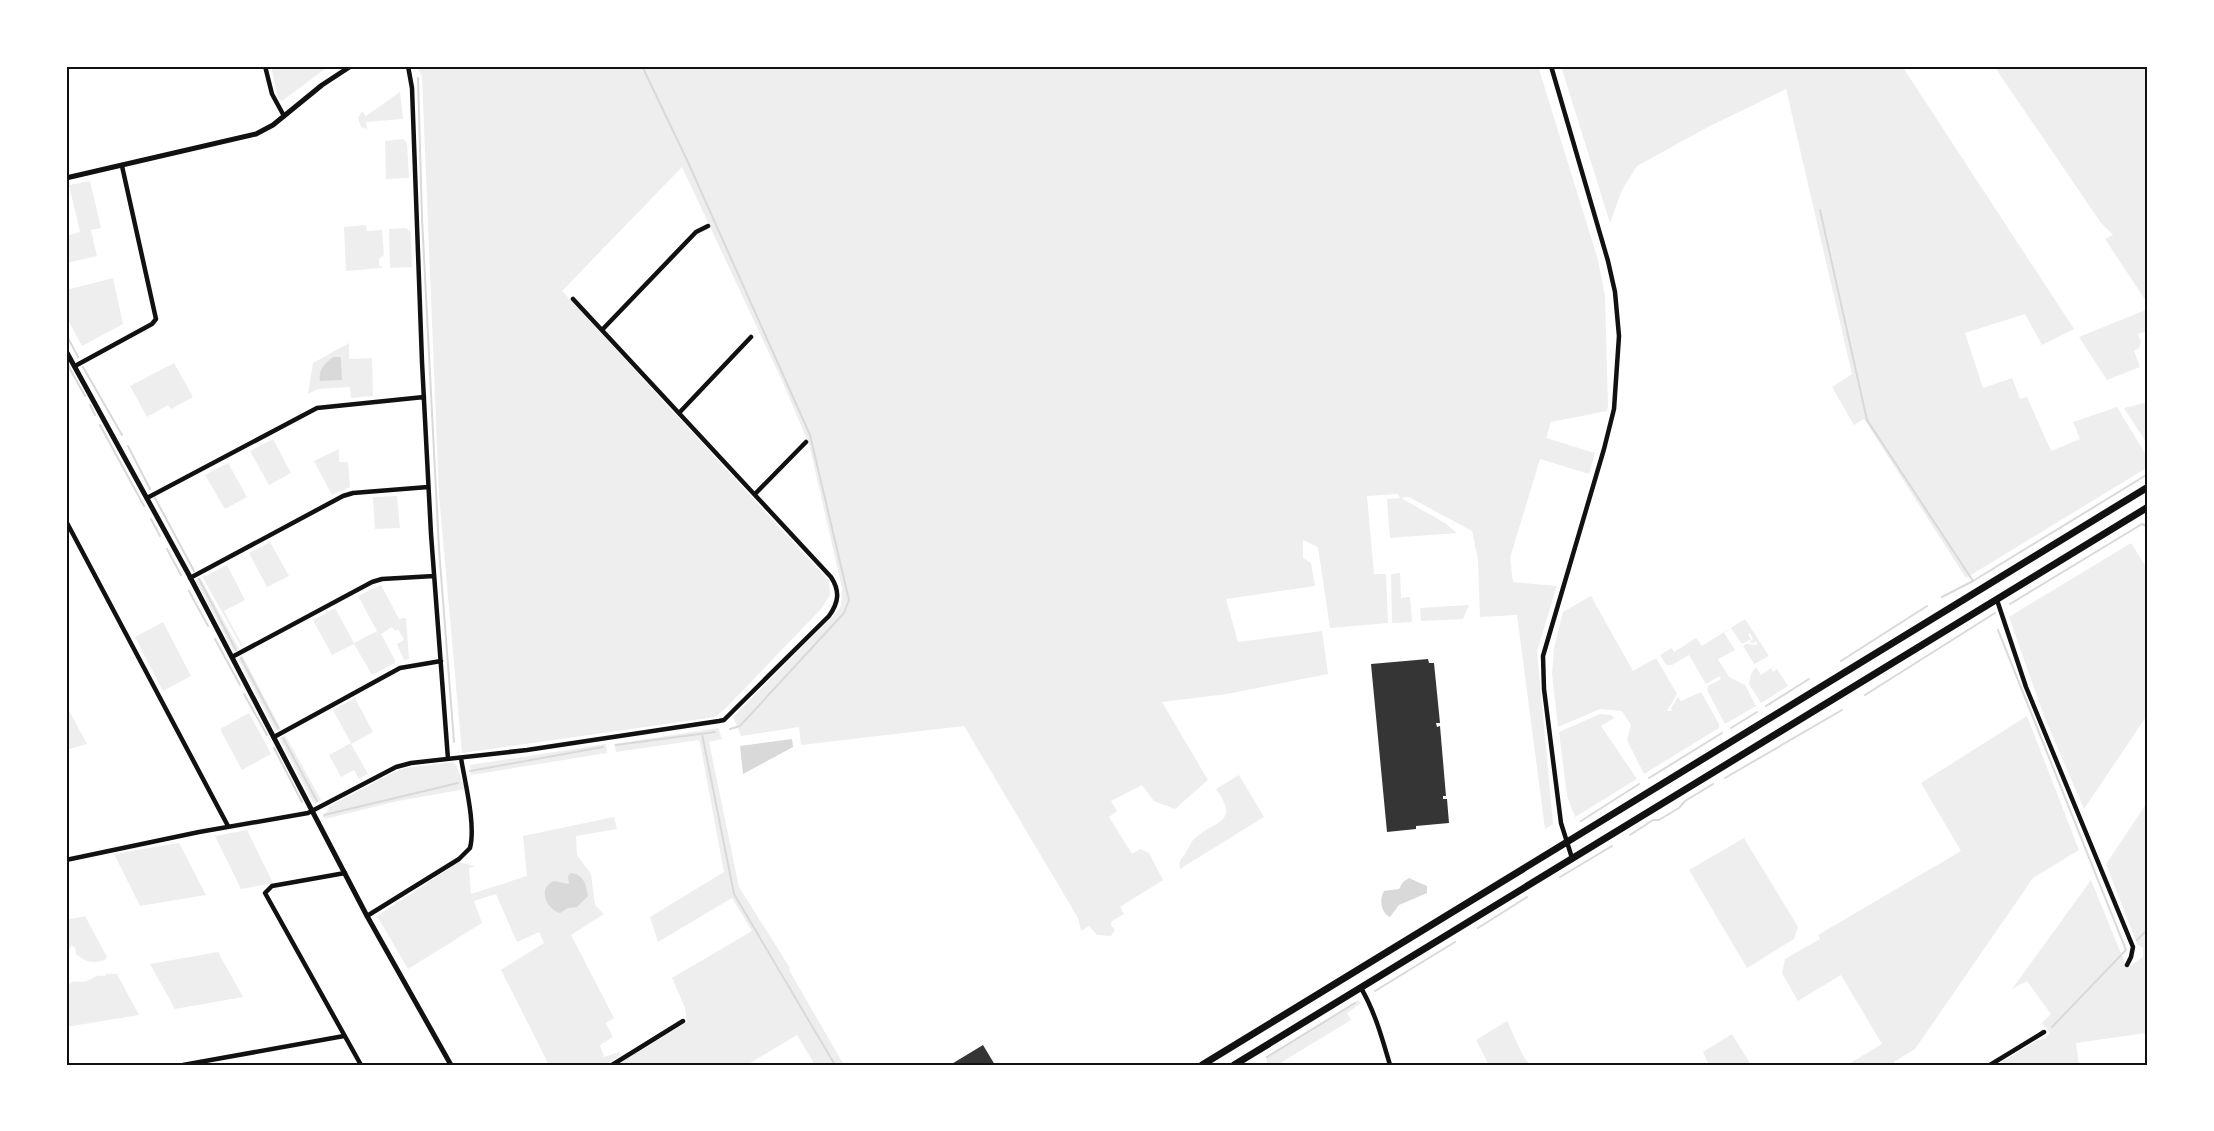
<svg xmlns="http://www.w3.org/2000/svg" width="2214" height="1131" font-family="Karla,sans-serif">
<rect width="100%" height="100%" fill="#fff"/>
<path fill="#eee" d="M271,66H329L282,101L278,98Z
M417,66H1538L1598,260L1605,296L1608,406L1607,411L1551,422L1546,438L1595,453L1589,474L1540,459L1510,558L1513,582L1557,586L1537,651L1553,824L1545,829L1517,615L1480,617L1478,560L1472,531L1409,497L1401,498L1445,523L1457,533L1390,538L1387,499L1400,498L1398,494L1367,496L1374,574H1386L1388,623L1330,628L1318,547L1303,540V558L1311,563L1315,586L1226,599L1238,642L1322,631L1328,674L1227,694L1162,702L1208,780L1175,809L1154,801L1142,785L1111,801L1117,811L1109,817L1132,854L1140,849L1149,853L1163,880L1120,907L1124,914L1112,921L1111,925L1115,930L1111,936L1097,935L1089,926L1081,931L1078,918L964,726L801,745L799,727L741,736L733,717L836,613L841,606L842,588L809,444L784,385L682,167L562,291L829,581L830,595L821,609L725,709L715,717L462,753L439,495L422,77Z
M1561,66H1902L2074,329L2042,345L2025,314L1965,333L1983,388L2012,378L2020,399L2027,397L2051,451L2080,439L2073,422L2117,407L2148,458V467L1966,578L1864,419L1854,425L1832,387L1852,374L1786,89L1708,127L1637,166L1622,190L1610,223Z
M1994,66H2148V304L2105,239L2113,235L2101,223Z
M400,92L403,119L366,122L367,129L361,127L358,118L362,111L366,116Z
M403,139L407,143L409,178L386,179L385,141Z
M90,181L101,228L91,230L97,256L66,263V236L80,232L69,185Z
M366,225L367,231L382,230L384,255L379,259V266H382V268L346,271L344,227Z
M406,228L411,232L412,267L390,268L389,229Z
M113,278L123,324L82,346L66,316V290Z
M2148,309V331L2138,334L2141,342L2139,348L2134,351L2140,367L2107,380L2079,337Z
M349,343V359L372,358L373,396L351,398L350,387L318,389L308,394L313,363Z
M174,363L193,397L171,409L168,405L147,417L130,386Z
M2148,402V445L2124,408Z
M273,439L291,473L269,485L250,451Z
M339,449V462H348L350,487L332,495L314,461Z
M228,463L247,497L225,509L205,475Z
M397,496L400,528L375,529L373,497Z
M270,542L289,576L267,587L249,553Z
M2131,543L2148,570V714L2084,809L2044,716L2009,617Z
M227,565L245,600L224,611L243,646H241L202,576L204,575L206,576Z
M1400,573L1401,598L1410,597L1412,622L1392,623L1391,574Z
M200,577L239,649L233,650L196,581Z
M381,585L399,619L406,618L409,659L404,660L397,644L404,640L398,629L395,631L392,627L381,634L395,660V663L372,675L354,644L332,655L313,620L335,608L354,643L377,631L358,596Z
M1591,596L1633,671L1656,658L1677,694L1667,711H1672L1671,708L1678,697L1681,701L1701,692L1719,724V728L1644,774L1627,740L1631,725L1622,711L1600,709L1558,727L1552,674L1554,648L1563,612Z
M1469,605L1463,619L1421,621L1420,608Z
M1745,619L1769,656L1754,664L1743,646L1746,644L1758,645L1756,641L1754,643L1749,642L1753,639L1750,633L1748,634L1751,639L1742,644L1731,628L1724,633L1735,650L1718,659L1729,677L1745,685L1756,706L1725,724L1707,690L1708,686L1721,679L1720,676L1706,684L1689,655L1672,665H1666L1660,655L1672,648L1674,652L1696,638L1702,646Z
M163,622L191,676L163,691L135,637Z
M242,655L281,729L278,731L275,730L238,659Z
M1756,667L1761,675L1771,668L1773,672L1777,669L1788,686L1761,703L1749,684L1751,674Z
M355,698L373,732L351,744L368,774L359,779L354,770L341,777L329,755L351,743L333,710Z
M66,705L87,744L66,750Z
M249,713L271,754L242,770L220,729Z
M1600,714L1611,715L1614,718L1601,726L1637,779L1575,817L1567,796L1559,732Z
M2027,716L2079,850L2033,878L1915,1049L1894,1062L1895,1065H1847L1882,1044L1841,975L1798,1001L1782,973L1785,959L1820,939L1818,935L1961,851L1921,783Z
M718,728L722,739L709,742L739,887L790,968L789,970L844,1065H815L797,1035L747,1065H617L687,1022L685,1008L672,978L752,931L732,898L658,942L650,917L724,872L700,743L699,740L616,752L614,744Z
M285,735L321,800L317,802L318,804L313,802L279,738Z
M606,744L607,753L471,775L470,765Z
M453,762L456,765L465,789L393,802L325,819L323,816L329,809L328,807L390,774L405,768Z
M1239,775L1264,817L1180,869C1178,862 1181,859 1186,853C1188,849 1190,844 1193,840C1212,820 1242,825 1216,789Z
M2148,801V1041L2146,1033L2076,1043L2079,1065H1997L2038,1040L2045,1039L2050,1033L2042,1023L2051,1014L2027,981L2012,989L2091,880L2127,968L2143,957V948L2137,944L2106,864Z
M614,817L617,829L576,836L577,855L591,874L595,905L604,914L571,935L614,1018L606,1023L613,1037L600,1045L604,1057L619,1052L621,1055L605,1065H549L501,970L544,943L539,932L517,942L496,894L474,901L482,923L408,969L377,916L459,862L475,866L469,868L471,894L527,876L523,836Z
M247,830L273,883L241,889L215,836Z
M1744,838L1798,927L1794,939L1747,968L1689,870Z
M179,843L206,895L140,906L114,854Z
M85,916L107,957L105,960C93,964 85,962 76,954L75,948L71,945L70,949L66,947V920Z
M218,952L243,997L175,1009L150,964Z
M106,974H117L139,1015L66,1027V988C74,977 77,984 87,981C94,978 97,974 105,976Z
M1358,1000L1361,1003L1347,1013L1351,1020L1277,1065H1268L1266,1057Z
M1507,1021C1513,1032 1522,1059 1531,1065H1489L1476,1040Z
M1732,1034L1751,1065H1709L1703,1052Z"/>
<path fill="#d9d9d9" d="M333,357H340L341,359L342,380L320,381C318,369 325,364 333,357Z
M792,739L793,747L743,774L740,746Z
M571,873C584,875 586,884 588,896L577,907L568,908L560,913C546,909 537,888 554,881L569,884L568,876Z
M1409,878L1427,886V893L1399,905L1390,917C1381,913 1379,899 1384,891L1399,889L1403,882Z"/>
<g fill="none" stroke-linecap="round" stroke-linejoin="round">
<path stroke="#d9d9d9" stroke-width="2" d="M642,66L687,160L810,435L849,600L844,613L740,726L730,729
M418,78L422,218L439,549L454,742
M1820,210L1867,420L1973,581
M66,334L78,357
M66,362L85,396
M83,367L122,435
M90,405L95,415
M100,425L144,506
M128,446L150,489
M155,498L194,571
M151,519L160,536
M167,549L181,575
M199,579L236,650
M189,591L208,626
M1942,597L1973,581L2148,474
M2010,604L2142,524L2148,527
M1998,630L2126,950L2052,1027
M215,639L240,685
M241,658L278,728
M1841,661L1927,606
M244,694L267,735
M1865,695L1995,613
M1766,706L1809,679
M1731,728L1757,712
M702,734L734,894L835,1065
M283,738L317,801
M616,745L715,732
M274,748L302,802
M470,771L603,747
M1649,778L1722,733
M1725,778L1842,710
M324,815L458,783
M1581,821L1639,784
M1630,835L1653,820H1659L1679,808L1685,801L1713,784
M1560,877L1612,846
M1478,928L1527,897
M2137,940L2148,929
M1375,991L1455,942
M1267,1057L1355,1003
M1254,1065L1255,1064"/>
</g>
<path fill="#353535" d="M1428,659L1429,663H1434L1440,723H1436L1437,727L1440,726L1446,796H1443V799H1447L1449,823L1416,826V829L1387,832L1371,664Z
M983,1045L995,1065H950Z"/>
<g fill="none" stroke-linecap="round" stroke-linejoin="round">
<path stroke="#111" stroke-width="4.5" d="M265,66L272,94L284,116
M408,66L412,88L422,362L431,534L448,759
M1551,66L1608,261L1615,292L1619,336L1614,409L1604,449L1543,656L1544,689L1561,823L1572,858
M602,330L696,232L708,226
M75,366L152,324L156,319L122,166
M679,413L751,337
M755,494L806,442
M147,498L317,408L424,397
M66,521L228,826
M190,578L343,496L353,493L428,487
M1997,600L2026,687L2133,947L2131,957L2127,965
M232,657L372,582L382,579L434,576
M274,737L400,668L441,661
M66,860L199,832L308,813L396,767L411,763L527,750L719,721L724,720L736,708L829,616C839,602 840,591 831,577L573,299
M345,873L272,886L265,893L361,1065
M367,916L459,859L470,848C476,825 465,783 461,758
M1361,988C1375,1012 1382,1038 1390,1065
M183,1065L344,1036
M612,1065L683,1021
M1990,1065L2044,1032"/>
<path stroke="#111" stroke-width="5" d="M66,178L256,134L273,125L322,85L351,66
M66,351L189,575L367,916L451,1065"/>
<path stroke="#111" stroke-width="7" d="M1202,1065L2148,487
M1234,1065L2148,507"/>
</g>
<rect width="2214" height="1131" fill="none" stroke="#ffffff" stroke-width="135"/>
<rect x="68" y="68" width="2078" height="996" fill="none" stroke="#111" stroke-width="2"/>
</svg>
